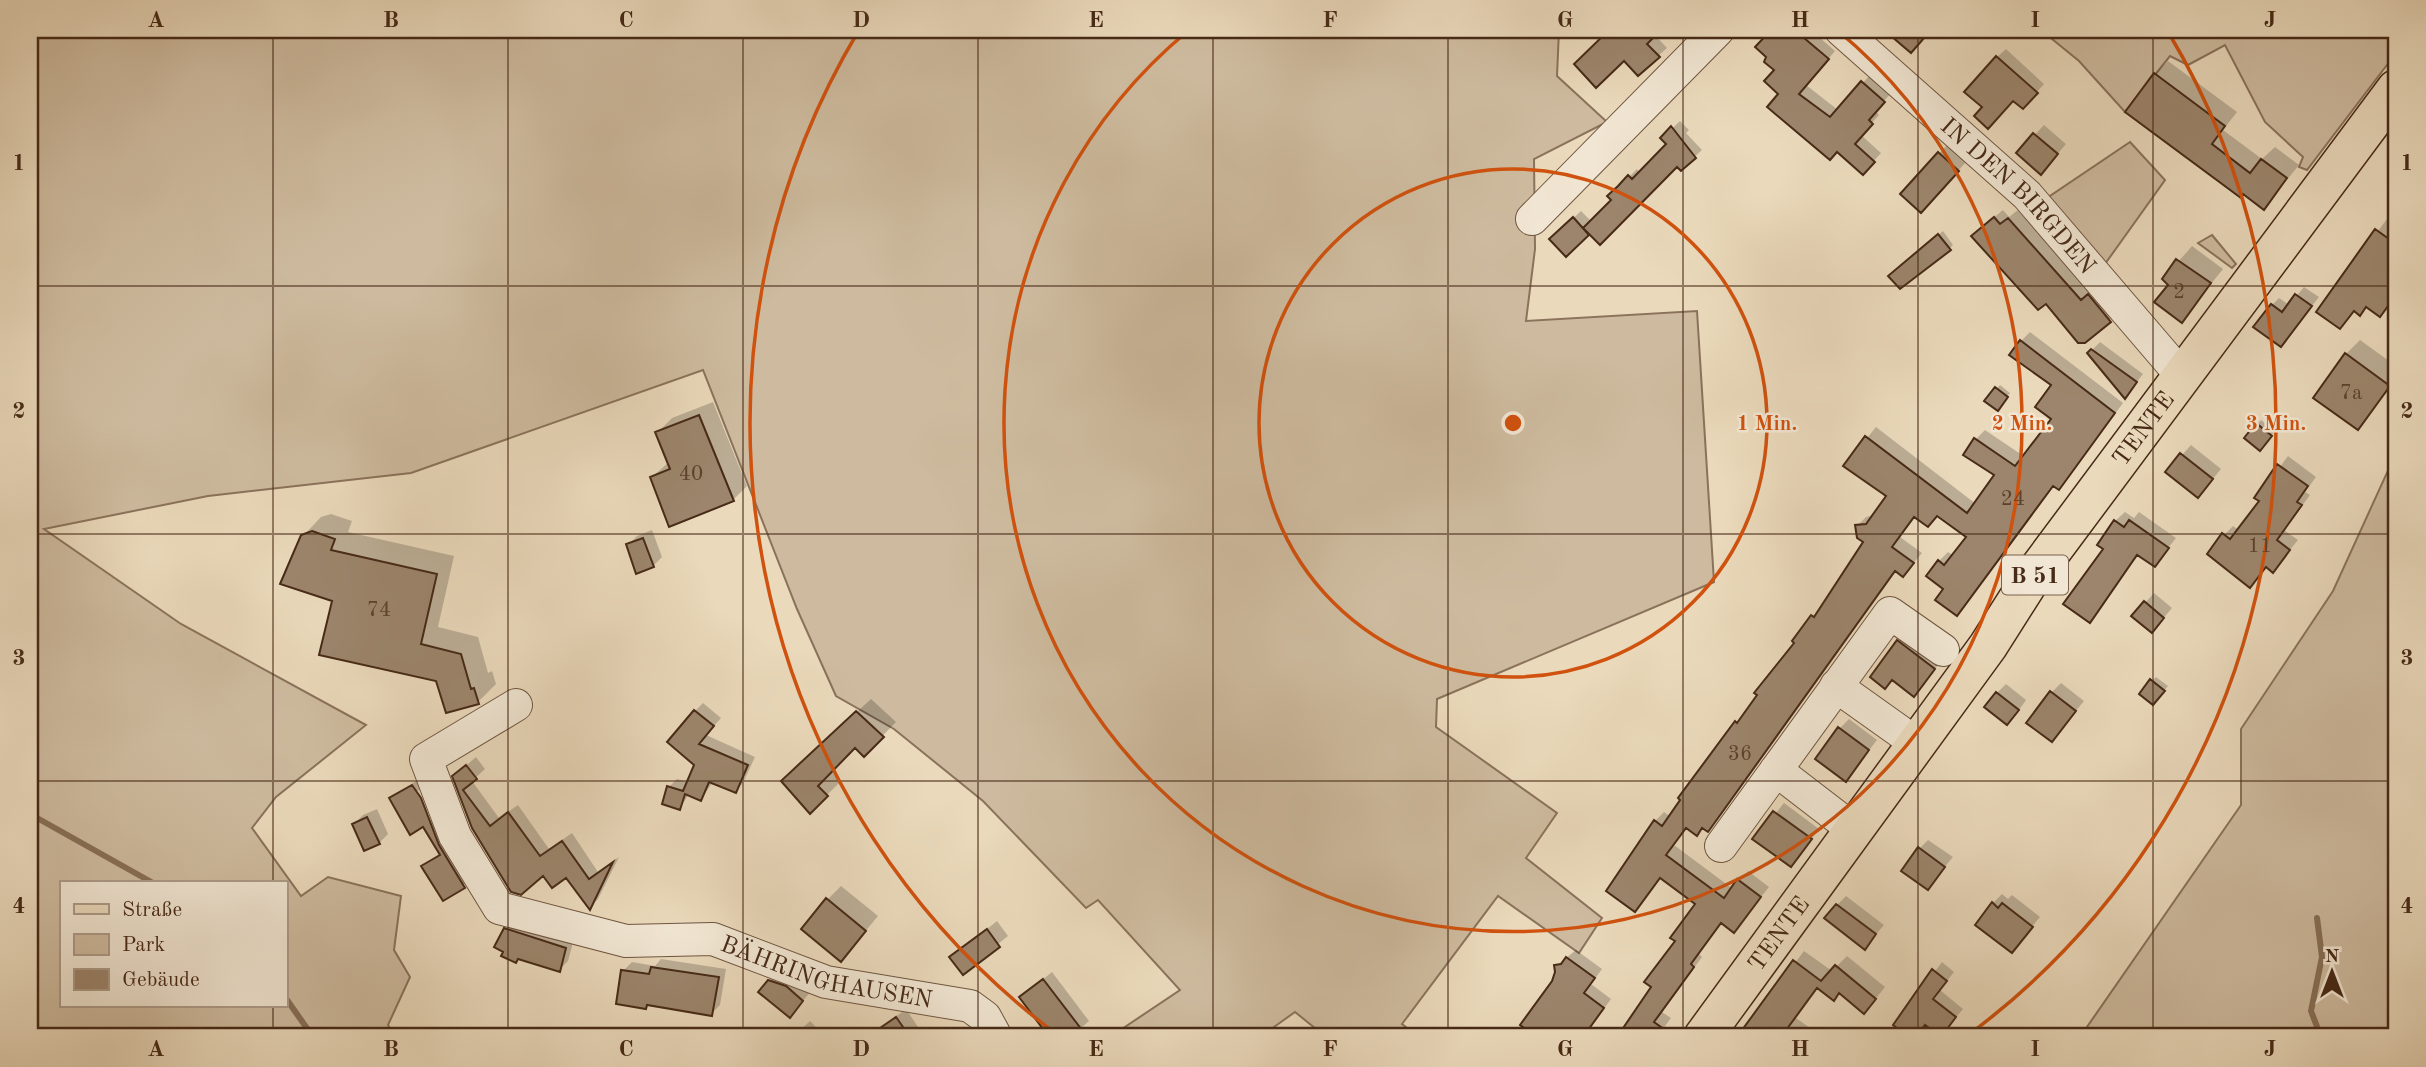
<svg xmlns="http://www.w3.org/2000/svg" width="2426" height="1067" font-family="'Old Standard TT',serif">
<rect width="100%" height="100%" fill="#ead9bb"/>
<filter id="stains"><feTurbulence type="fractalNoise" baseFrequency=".00286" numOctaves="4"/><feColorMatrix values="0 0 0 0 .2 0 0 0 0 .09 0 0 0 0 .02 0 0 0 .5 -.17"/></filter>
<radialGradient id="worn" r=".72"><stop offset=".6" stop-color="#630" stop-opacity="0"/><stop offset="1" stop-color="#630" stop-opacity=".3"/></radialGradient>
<path fill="#cebb9f" stroke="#8a725b" stroke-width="2" fill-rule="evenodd" d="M30,30H1559L1557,76L1607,122L1534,159L1535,249L1526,321L1697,311L1714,582L1437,699L1436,727L1557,813L1526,858L1602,918L1579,953L1498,896L1402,1024L1419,1037H1326L1295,1012L1260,1037H1110L1180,990L1098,900L1086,908L983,801L894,729L836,696L797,609L703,370L411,473L208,496L44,529L181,624L366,725L276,797L252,828L301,896L328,877L401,896L394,950L410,977L388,1025L395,1037H30ZM61,883H285V1006H61Z
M2041,30H2396V53L2307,170L2299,167L2303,157L2265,122L2225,45L2188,65L2170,56L2125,112L2079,61Z
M2130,142L2165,180L2105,264L2047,198Z
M2212,235L2236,264L2232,268L2198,243Z
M2396,453V1037H2080L2241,805V729L2333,591Z"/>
<path fill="#0003" fill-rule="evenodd" d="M1612,30L1616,35L1621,30H1659L1654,34L1667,48L1658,56L1576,64Z
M1773,30H1811L1835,51L1806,85L1838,110L1870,75L1891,93L1875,111L1879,115L1861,135L1881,153L1863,173L1781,94L1776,70L1758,47Z
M2006,49L2044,84L2031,99H2014L1984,107L1997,57Z
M2168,61L2237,112L2223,130L2262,159L2275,147L2299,165L2264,208L2243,192L2155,74Z
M1680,121L1689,130L1686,133L1702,150L1681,169L1677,165L1590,232L1566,254L1551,239L1581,211L1592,222L1614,200L1610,196L1637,169L1640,173L1668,144L1662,138Z
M2044,125L2066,144L2050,163L2018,153Z
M1948,144L1967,161L1930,202L1902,194Z
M2003,210L2009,217L2018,210L2090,293L2119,312L2084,341L1982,227Z
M2387,219L2396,225V297L2380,315L2367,306L2360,313L2355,310L2340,327L2318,311Z
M1943,231L1953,245L1949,249L1894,272Z
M2192,246L2223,269L2182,320L2170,284L2164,278Z
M2304,287L2319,297L2281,345L2272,305L2279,298L2289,305Z
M2030,332L2123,403L2068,478L2059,488L2055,485L1957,614L1946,588L1939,561L1948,552L1954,556L1968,537L1939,515L1928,525L1916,516L1900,537L1922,553L1912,565L1897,570L1717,821L1708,830L1703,827L1697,833L1688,827L1674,845L1733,889L1748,871L1769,887L1734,931L1722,922L1699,954L1702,957L1662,1012L1671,1018L1657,1037H1632L1624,1031L1654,987L1697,904L1661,877L1635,910L1655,821L1664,812L1671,817L1866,542L1857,526L1866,517L1874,515L1888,496L1845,465L1876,427L1976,504L1997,475L1976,439L1985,430L2025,457L2054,419L2053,385L2021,341Z
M2360,340L2396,366V380L2358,428L2346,354Z
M2100,342L2143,374L2125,397L2089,353Z
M2000,385L2010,393L2001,405L1996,389Z
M713,402L747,486L733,500L652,477L669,462L658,432L672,418Z
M2261,420L2275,431L2264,445L2257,424Z
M2191,445L2221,469L2207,486L2167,472Z
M2288,456L2316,477L2305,492L2310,495L2284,530L2298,540L2281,561L2267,566L2250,585L2224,535L2233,526L2239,530L2261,501L2257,498Z
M2125,512L2134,518L2139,512L2176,538L2155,565L2139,554L2090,620L2105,548L2115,521Z
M331,514L352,521L348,532L454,556L438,627L478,637L488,673L492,671L496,684L478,702L438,680L334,599L303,536L321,517Z
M652,530L662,557L653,566L628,545L637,536Z
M2154,593L2172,608L2160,622L2133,616Z
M1906,633L1942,660L1914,695L1898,641Z
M2156,677L2168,686L2157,699L2152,681Z
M2061,683L2084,701L2052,740V692Z
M2006,684L2026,700L2016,714L1997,693Z
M871,699L896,722L864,755L855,746L831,771L841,781L810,812L797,767Z
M703,703L721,718L706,735L755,757L743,783L735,791L713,782L701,799L689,794L680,808L669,787L677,779L688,782L696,764L695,711Z
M1849,719L1877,740L1846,780L1840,728Z
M476,757L485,769L472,781L499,818L518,805L549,849L572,833L598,872L619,857L598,899L590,907L566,876L544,873L520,893L454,776Z
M422,777L473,878L444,898L423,866L440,853L424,825L391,798ZM420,790L432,821H428L416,791Z
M1784,803L1819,829L1791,865L1755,839Z
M377,809L388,834L379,843L354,824L363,815Z
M1928,840L1953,857L1927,888L1919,849Z
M841,886L878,916L854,945L827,900Z
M2002,894L2008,899L2012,895L2040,917L2012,951L1993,903Z
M1846,896L1884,925L1865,947L1837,905Z
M514,920L574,939L568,961L559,970L505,929Z
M997,921L1008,936L963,972L952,957Z
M1576,950L1602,969L1591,984L1611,999L1585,1035L1587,1037H1513L1553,981L1557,972L1556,966Z
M1804,951L1832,971L1847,956L1885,987L1874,1001L1840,992L1834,999L1818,987L1796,1018L1817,1033L1815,1037H1739Z
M661,959L726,969L720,1005L711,1014L649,1004L645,1007L623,971L632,962L655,966Z
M1942,962L1954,972L1940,990L1963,1009L1941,1035L1926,1024L1911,1037L1895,1025Z
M779,971L811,991L799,1006L769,981Z
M1052,972L1089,1021L1073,1035L1075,1037H1051L1021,997Z
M906,1009L918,1027L909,1036L869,1037Z
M810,1021L826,1037H793Z"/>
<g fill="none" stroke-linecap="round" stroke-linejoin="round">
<path stroke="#887058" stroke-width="6" d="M30,814L153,883
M2317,918L2322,957L2311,1011L2321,1037
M285,997L313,1037"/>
</g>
<path fill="#9c856c" stroke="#472a17" stroke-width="2" d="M1609,30H1661L1647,44L1660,57L1638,76L1624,61L1596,88L1574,64Z
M1771,30H1811L1804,38L1829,59L1799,94L1830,117L1861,81L1885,102L1869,120L1873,124L1855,144L1875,162L1863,175L1837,152L1830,160L1767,107L1778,94L1764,81L1774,70L1764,62L1766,57L1755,47Z
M1884,30H1931L1911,53Z
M1996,56L2038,93L2023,109L2013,101L1988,129L1974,116L1982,107L1964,92Z
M2154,73L2225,126L2212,144L2250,173L2261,159L2287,178L2264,210L2243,194L2241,198L2125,112Z
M1671,126L1696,158L1681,171L1677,167L1600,245L1583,228L1611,200L1607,196L1618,186L1628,175L1632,179L1666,144L1660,138Z
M2033,133L2058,154L2041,175L2016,153Z
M1938,152L1959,171L1921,213L1900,194Z
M1573,217L1589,235L1566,257L1549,239Z
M1994,217L2000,224L2008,218L2081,300L2088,294L2111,322L2085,343H2078L2046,304L2038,310L1971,236Z
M2375,229L2396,244V295L2380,317L2366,307L2360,316L2354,311L2340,329L2316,312Z
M1938,234L1951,250L1900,289L1888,276Z
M2176,259L2211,283L2182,323L2154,302L2168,285L2162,279Z
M2295,294L2312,306L2281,347L2253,327L2271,304L2282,312Z
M2020,340L2115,413L2059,490L2053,486L1957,616L1935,600L1943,589L1926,576L1938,560L1944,565L1966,537L1937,516L1928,527L1914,517L1892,547L1914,563L1903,577L1895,571L1708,832L1702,828L1697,836L1686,828L1666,855L1724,898L1737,879L1761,897L1734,933L1721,923L1691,964L1694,967L1654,1022L1675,1037H1617L1651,987L1644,982L1675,941L1670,938L1695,904L1660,878L1635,912L1606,891L1654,820L1662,826L1680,800L1678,798L1735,721L1737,723L1757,695L1754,693L1794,643L1792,641L1811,615L1814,617L1863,542L1857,538L1855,525L1866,524L1886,496L1843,466L1865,436L1967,513L1994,475L1963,455L1974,438L2015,466L2051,419L2035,407L2051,385L2009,355Z
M2091,349L2137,382L2125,399L2087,353Z
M2345,353L2390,386L2358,430L2313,398Z
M1995,387L2008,397L1998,411L1984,401Z
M699,415L734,501L669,527L650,477L670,469L655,432Z
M2256,423L2272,436L2260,451L2244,438Z
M2180,453L2213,479L2198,498L2165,472Z
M2277,464L2308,486L2297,502L2302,505L2277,540L2290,550L2273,573L2266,567L2250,588L2207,554L2222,533L2230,539L2259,501L2254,498Z
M2114,520L2124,527L2129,520L2169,548L2155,567L2137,555L2090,623L2063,604L2103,549L2097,545Z
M312,531L335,539L331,550L437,574L421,644L461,654L471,689L474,688L479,704L446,713L436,681L319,655L332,601L280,584L301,535Z
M643,538L654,567L636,574L626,544Z
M2144,601L2164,618L2152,633L2131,616Z
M1897,640L1935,669L1914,697L1892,680L1885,689L1870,677Z
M2150,679L2165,691L2153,705L2139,694Z
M2050,691L2076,711L2052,742L2026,723Z
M1996,692L2019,710L2007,725L1984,707Z
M694,710L714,726L699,744L748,765L736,793L709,782L701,801L685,794L680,810L662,804L667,786L683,791L694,765L667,742Z
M856,711L884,737L864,757L855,748L818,786L828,796L810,814L781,781Z
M1838,727L1869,750L1846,782L1815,759Z
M466,765L477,779L463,790L490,826L508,812L540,856L562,841L589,879L613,862L590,910L566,878L552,888L543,876L521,895L511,892L472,828L452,776Z
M412,785L421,798L439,845L465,888L443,901L421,866L440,855L423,827L410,835L389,798Z
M1773,811L1812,839L1791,867L1752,839Z
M367,817L380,844L364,851L352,824Z
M1918,847L1945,867L1928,890L1901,871Z
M826,898L866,931L841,962L801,929Z
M1992,902L1998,908L2002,903L2033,927L2012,953L1975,925Z
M1836,904L1876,934L1865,950L1824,918Z
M504,928L566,948L560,972L518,959L516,963L501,956L503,952L494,947Z
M987,929L1000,947L963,975L949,957Z
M1566,957L1595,978L1584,993L1604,1008L1583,1037H1537L1520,1025L1552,981L1555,972L1554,965L1561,964Z
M1793,960L1821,981L1835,965L1876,999L1864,1014L1839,993L1834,1001L1817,988L1781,1037H1737Z
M651,967L719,977L712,1016L647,1005L646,1009L616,1004L621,970L649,974Z
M1932,969L1947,981L1933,999L1956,1017L1941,1037L1925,1025L1916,1037H1908L1893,1025Z
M1043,979L1082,1030L1073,1037H1049L1019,997Z
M768,980L786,986L803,1001L790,1018L758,992Z
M896,1017L910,1037H867Z"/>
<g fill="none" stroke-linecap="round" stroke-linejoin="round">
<defs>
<g id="minor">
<path id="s1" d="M1841,30L2027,195L2182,376"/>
<path d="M1532,219L1718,30"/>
<path d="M1836,686L1916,743"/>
<path id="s2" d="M516,705L426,759L455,836L499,908L626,941L713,939L826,982L970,1006L985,1017L996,1037"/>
<path d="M1776,770L1854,830"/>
<path d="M1721,846L1890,613L1943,650"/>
</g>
<g id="major">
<path id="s3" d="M1703,1037L1988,646L2028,583L2396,89"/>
</g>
</defs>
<use href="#minor" stroke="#705640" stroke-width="34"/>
<use href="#major" stroke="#472a17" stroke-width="41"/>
<use href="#minor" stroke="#f1e6d3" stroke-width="32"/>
<use href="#major" stroke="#ead9bb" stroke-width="38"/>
</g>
<path fill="none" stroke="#472a17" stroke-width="2" stroke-opacity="0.55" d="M273,30V883M508,30V1037M743,30V1037M978,30V1037M1213,30V1037M1448,30V1037M1683,30V1037M1918,30V1037M2153,30V1037M30,286H2396M30,534H2396M30,781H2396M273,1006V1037"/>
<g fill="none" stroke="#d0520e" stroke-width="3.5">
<circle cx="1513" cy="423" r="254"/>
<path d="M1837 30A509 509 0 1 1 1189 30"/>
<path d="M1059 1036A763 763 0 0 1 859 30M2167 30A763 763 0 0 1 1967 1036"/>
</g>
<g text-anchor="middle" stroke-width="5" stroke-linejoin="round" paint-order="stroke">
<g font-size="21" fill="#5c412c">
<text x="2179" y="298">2</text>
<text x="2351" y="399">7a</text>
<text x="691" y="480">40</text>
<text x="2013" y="505">24</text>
<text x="2260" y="552">11</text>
<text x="379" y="616">74</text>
<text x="1740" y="760">36</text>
</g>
<rect fill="#f1e6d3" stroke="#7a624f" stroke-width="2" x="2002" y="555.5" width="66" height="39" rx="5"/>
<g font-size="23" font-weight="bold" fill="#472a17">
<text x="2035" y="583">B 51</text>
</g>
<g font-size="24" fill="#472a17" stroke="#f1e6d3">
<text dy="8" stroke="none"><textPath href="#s1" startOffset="243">IN DEN BIRGDEN</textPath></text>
<text dy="8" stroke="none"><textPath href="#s3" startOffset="751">TENTE</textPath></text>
<text dy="8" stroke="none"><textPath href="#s3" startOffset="128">TENTE</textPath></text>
<text dy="8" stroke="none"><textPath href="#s2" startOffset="609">BÄHRINGHAUSEN</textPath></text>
</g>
</g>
<circle cx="1513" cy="423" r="10" fill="#d0520e" stroke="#f1e6d3" stroke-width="3.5"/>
<g font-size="21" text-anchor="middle" font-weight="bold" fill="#d0520e" stroke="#f1e6d3" stroke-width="5" stroke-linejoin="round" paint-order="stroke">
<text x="1767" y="430">1 Min.</text>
<text x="2022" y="430">2 Min.</text>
<text x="2276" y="430">3 Min.</text>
</g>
<rect width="2426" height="1067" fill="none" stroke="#ead9bb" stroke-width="77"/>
<rect x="60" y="881" width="228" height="126" fill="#f1e6d3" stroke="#ad9b88" stroke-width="2"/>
<rect x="74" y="904" width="35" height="10" fill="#ead9bb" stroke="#ad9b88" stroke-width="2"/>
<text x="122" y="916" font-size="21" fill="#472a17">Straße</text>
<rect x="74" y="934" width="35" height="21" fill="#cebb9f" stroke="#ad9b88" stroke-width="2"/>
<text x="122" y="951" font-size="21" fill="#472a17">Park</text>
<rect x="74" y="969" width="35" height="21" fill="#9c856c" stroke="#ad9b88" stroke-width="2"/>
<text x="122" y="986" font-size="21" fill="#472a17">Gebäude</text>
<g transform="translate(2332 972)" stroke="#f1e6d3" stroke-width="5" paint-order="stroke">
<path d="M0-5L12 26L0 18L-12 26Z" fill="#472a17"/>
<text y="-10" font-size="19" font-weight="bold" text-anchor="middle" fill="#472a17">N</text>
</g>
<rect x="38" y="38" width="2350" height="990" fill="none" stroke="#472a17" stroke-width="2.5"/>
<g font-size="23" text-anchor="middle" font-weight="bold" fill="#472a17">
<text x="156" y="27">A</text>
<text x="391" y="27">B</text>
<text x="626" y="27">C</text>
<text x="861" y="27">D</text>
<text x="1096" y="27">E</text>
<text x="1330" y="27">F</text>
<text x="1565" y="27">G</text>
<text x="1800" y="27">H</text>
<text x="2035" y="27">I</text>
<text x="2270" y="27">J</text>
<text x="19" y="170">1</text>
<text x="2407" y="170">1</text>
<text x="19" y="418">2</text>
<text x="2407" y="418">2</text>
<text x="19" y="665">3</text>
<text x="2407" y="665">3</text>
<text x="19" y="913">4</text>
<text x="2407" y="913">4</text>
<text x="156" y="1056">A</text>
<text x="391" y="1056">B</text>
<text x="626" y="1056">C</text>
<text x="861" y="1056">D</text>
<text x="1096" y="1056">E</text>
<text x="1330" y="1056">F</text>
<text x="1565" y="1056">G</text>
<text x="1800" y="1056">H</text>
<text x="2035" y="1056">I</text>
<text x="2270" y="1056">J</text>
</g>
<rect width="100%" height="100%" filter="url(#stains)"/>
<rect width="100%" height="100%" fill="url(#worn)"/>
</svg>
